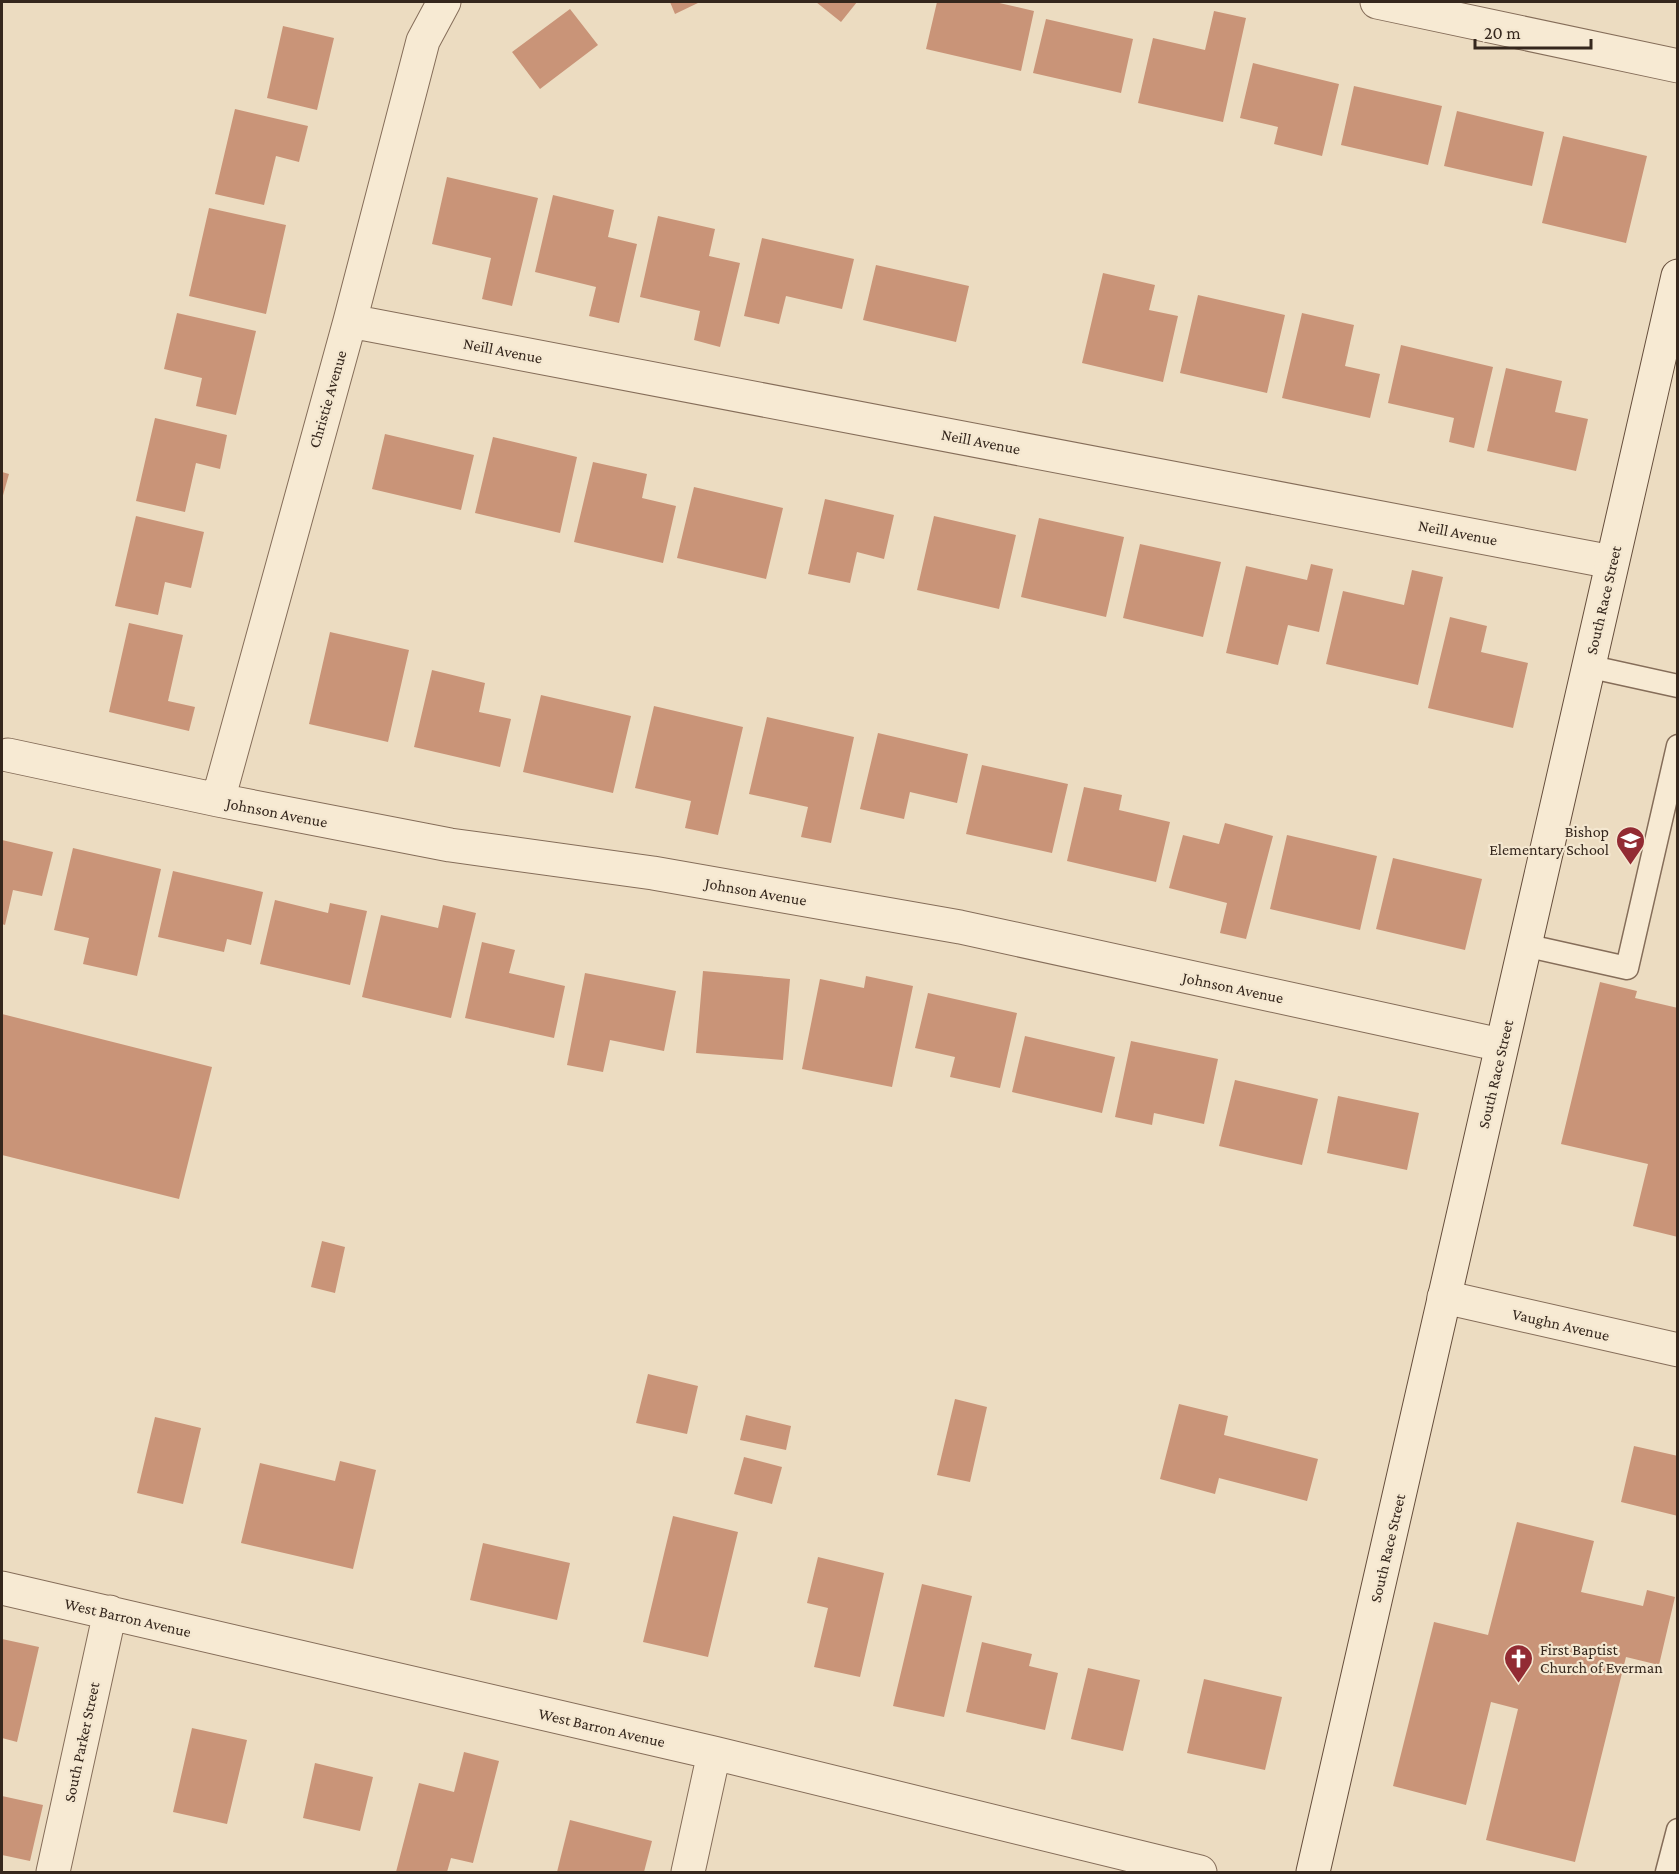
<svg xmlns="http://www.w3.org/2000/svg" width="1679" height="1874" font-family="'Crimson Pro',serif">
<rect width="100%" height="100%" fill="#ecdcc1"/>
<path fill="#c99478" d="M670,2H700L675,14Z
M816,2H857L841,22Z
M937,2H995L1034,11L1021,71L926,49Z
M570,9L598,45L540,89L512,52Z
M1214,11L1246,18L1223,122L1138,103L1153,38L1205,50Z
M1046,19L1133,39L1121,93L1033,73Z
M283,26L334,38L317,110L267,98Z
M1253,63L1339,84L1322,156L1274,144L1278,127L1240,118Z
M1354,86L1442,106L1428,165L1341,145Z
M235,109L308,126L299,162L276,156L264,205L215,194Z
M1457,111L1544,132L1532,186L1444,166Z
M1563,136L1647,156L1626,243L1542,223Z
M447,177L538,198L512,306L482,299L491,258L432,244Z
M553,195L614,210L608,237L637,244L619,323L589,316L596,287L535,272Z
M209,208L286,225L266,314L189,296Z
M658,216L715,229L709,256L740,263L720,347L694,340L700,311L640,297Z
M762,238L854,259L842,309L786,296L779,324L744,316Z
M876,265L969,286L956,342L863,320Z
M1103,273L1155,285L1149,310L1178,316L1163,382L1082,363Z
M1198,295L1285,315L1267,393L1180,373Z
M177,313L256,331L236,415L196,406L202,378L164,369Z
M1302,313L1354,325L1345,366L1380,374L1370,418L1282,398Z
M1401,345L1493,367L1474,448L1449,442L1454,418L1388,403Z
M1506,368L1562,381L1555,412L1588,419L1576,471L1487,451Z
M155,418L227,435L220,469L196,463L185,512L136,501Z
M385,434L474,455L461,510L372,489Z
M493,437L577,457L560,533L475,513Z
M593,462L647,474L642,498L676,506L663,563L574,542Z
M2,472L9,474L2,499Z
M694,487L783,508L766,579L677,558Z
M825,499L894,515L884,559L857,552L850,583L808,574Z
M136,516L204,532L191,588L165,582L158,615L115,606Z
M934,516L1016,535L999,609L917,590Z
M1039,518L1124,537L1106,617L1021,597Z
M1140,544L1221,562L1203,637L1123,618Z
M1311,564L1333,569L1319,632L1288,625L1278,665L1226,653L1246,566L1307,580Z
M1412,570L1443,577L1418,685L1326,664L1343,591L1404,605Z
M1450,617L1487,626L1481,652L1528,663L1513,728L1428,708Z
M129,623L183,635L168,701L195,707L189,731L109,712Z
M330,632L409,650L388,742L309,724Z
M432,670L485,683L479,712L511,719L500,767L414,747Z
M541,695L631,716L613,793L523,772Z
M654,706L743,727L718,835L685,828L691,801L635,788Z
M767,717L854,737L831,843L801,837L808,807L749,794Z
M878,733L968,754L957,803L910,792L904,819L860,809Z
M982,765L1068,784L1052,853L966,834Z
M1084,787L1122,795L1119,810L1170,822L1156,882L1067,861Z
M1225,823L1273,836L1246,939L1220,933L1227,903L1169,888L1183,835L1219,844Z
M1287,835L1377,856L1360,930L1270,909Z
M2,840L53,852L42,896L13,890L5,925L2,924Z
M73,848L161,869L137,976L83,964L89,938L54,930Z
M1393,858L1482,879L1465,950L1376,929Z
M173,871L263,892L251,945L227,939L224,952L158,937Z
M275,900L328,913L330,903L367,911L350,985L260,964Z
M443,905L476,913L451,1018L362,997L381,915L438,928Z
M482,942L515,950L509,973L565,986L554,1038L465,1018Z
M703,971L790,979L783,1060L696,1053Z
M585,973L676,991L664,1051L610,1040L603,1072L567,1065Z
M866,976L913,986L892,1087L802,1069L820,979L864,988Z
M1600,982L1637,991L1635,998L1678,1008V1237L1633,1226L1648,1164L1561,1144Z
M928,993L1017,1013L1000,1088L950,1077L955,1057L915,1048Z
M2,1014L212,1067L179,1199L2,1155Z
M1025,1036L1115,1057L1102,1113L1012,1092Z
M1131,1041L1218,1059L1204,1124L1154,1113L1152,1125L1115,1117Z
M1235,1080L1318,1099L1302,1165L1219,1146Z
M1338,1096L1419,1113L1407,1170L1327,1153Z
M322,1241L345,1247L335,1293L311,1287Z
M648,1374L698,1386L687,1434L636,1423Z
M955,1399L987,1407L970,1482L937,1475Z
M1179,1404L1228,1416L1224,1435L1318,1459L1307,1501L1219,1478L1215,1494L1160,1479Z
M746,1415L791,1426L786,1450L740,1440Z
M155,1417L201,1428L183,1504L137,1493Z
M1634,1446L1678,1456V1516L1621,1502Z
M744,1457L782,1467L772,1504L734,1494Z
M340,1461L376,1470L353,1569L241,1543L260,1463L335,1481Z
M673,1516L738,1532L708,1657L643,1642Z
M1517,1522L1594,1541L1581,1592L1643,1606L1647,1590L1675,1597L1659,1665L1626,1657L1575,1862L1486,1840L1518,1709L1491,1702L1466,1805L1393,1786L1434,1622L1488,1635Z
M483,1543L570,1563L557,1620L470,1600Z
M818,1557L884,1573L860,1677L814,1667L828,1608L807,1603Z
M922,1584L972,1596L944,1717L893,1706Z
M2,1639L39,1647L17,1742L2,1738Z
M982,1642L1032,1654L1029,1666L1058,1673L1045,1730L966,1712Z
M1088,1668L1140,1680L1123,1751L1071,1739Z
M1204,1679L1282,1697L1265,1770L1187,1753Z
M192,1728L247,1740L227,1824L173,1812Z
M464,1752L499,1761L473,1863L451,1858L447,1872H396L419,1783L454,1792Z
M315,1763L373,1777L360,1831L303,1818Z
M2,1796L43,1805L30,1861L2,1855Z
M570,1820L652,1841L644,1872H557Z"/>
<g fill="none" stroke-linecap="round" stroke-linejoin="round">
<defs>
<path id="service" d="M1587,666L1678,686
M1524,945L1627,968L1678,746
M1667,1872L1678,1830"/>
<path id="minor" d="M1377,2L1678,66
M350,321L1612,562
M8,755L218,800L450,845L653,873L960,927L1501,1045
M218,800L350,321L423,41L444,2
M1444,1297L1678,1350
M2,1588L714,1753L1200,1872
M53,1872L110,1612
M688,1872L714,1753"/>
<path id="secondary" d="M1313,1872L1678,276"/>
</defs>
<use href="#service" stroke="#856d59" stroke-width="25"/>
<use href="#minor" stroke="#856d59" stroke-width="35"/>
<use href="#secondary" stroke="#664e3c" stroke-width="35"/>
<use href="#service" stroke="#f7ead3" stroke-width="22"/>
<use href="#minor" stroke="#f7ead3" stroke-width="33"/>
<use href="#secondary" stroke="#f7ead3" stroke-width="33"/>
</g>
<defs>
<symbol id="school-pin" viewBox="-11 -11 22 30"><path d="M0 17L-7.5 6A9.5 9.5 0 1 1 7.5 6Z" fill="#922b33" stroke="#f4e7d0"/><path d="M0-5L7-2L0 1L-7-2ZM-4 1L0 2.5L4 1V4Q0 6-4 4Z" fill="#fff"/></symbol>
<symbol id="church-pin" viewBox="-11 -11 22 30"><path d="M0 17L-7.5 6A9.5 9.5 0 1 1 7.5 6Z" fill="#922b33" stroke="#f4e7d0"/><path d="M-1.2-6h2.4v3.5h3.3v2.4h-3.3V6h-2.4V-.1h-3.3v-2.4h3.3Z" fill="#fff"/></symbol>
</defs>
<g fill-rule="evenodd">
<use href="#school-pin" x="1614" y="824" width="33" height="45"/>
<use href="#church-pin" x="1502" y="1642" width="33" height="45"/>
</g>
<g text-anchor="middle" stroke-width="4.5" stroke-linejoin="round" paint-order="stroke">
<g font-size="16" fill="#35271d" stroke="#f4e7d0">
<text transform="translate(503 350) rotate(11)" y="6">Neill Avenue</text>
<text transform="translate(327 399) rotate(-74)" y="6">Christie Avenue</text>
<text transform="translate(981 441) rotate(11)" y="6">Neill Avenue</text>
<text transform="translate(1458 532) rotate(11)" y="6">Neill Avenue</text>
<text transform="translate(1603 600) rotate(-77)" y="6">South Race Street</text>
<text transform="translate(277 812) rotate(11)" y="6">Johnson Avenue</text>
<text transform="translate(756 891) rotate(10)" y="6">Johnson Avenue</text>
<text transform="translate(1233 987) rotate(12)" y="6">Johnson Avenue</text>
<text transform="translate(1495 1074) rotate(-77)" y="6">South Race Street</text>
<text transform="translate(1561 1324) rotate(13)" y="6">Vaughn Avenue</text>
<text transform="translate(1387 1548) rotate(-77)" y="6">South Race Street</text>
<text transform="translate(128 1617) rotate(13)" y="6">West Barron Avenue</text>
<text transform="translate(602 1727) rotate(13)" y="6">West Barron Avenue</text>
<text transform="translate(81 1742) rotate(-78)" y="6">South Parker Street</text>
</g>
<g font-size="16" fill="#35271d" stroke="#f4e7d0" text-anchor="end">
<text x="1609" y="837">Bishop<tspan x="1609" dy="18">Elementary School</tspan></text>
<text x="1540" y="1655" text-anchor="start">First Baptist<tspan x="1540" dy="18">Church of Everman</tspan></text>
</g>
</g>
<rect width="1679" height="1874" fill="none" stroke="#35271d" stroke-width="6"/>
<path d="M1475 39v9h116v-9" fill="none" stroke="#35271d" stroke-width="3"/>
<text x="1484" y="39" font-size="18" fill="#35271d" stroke="#f4e7d0" stroke-width="4.5" paint-order="stroke">20 m</text>
</svg>
